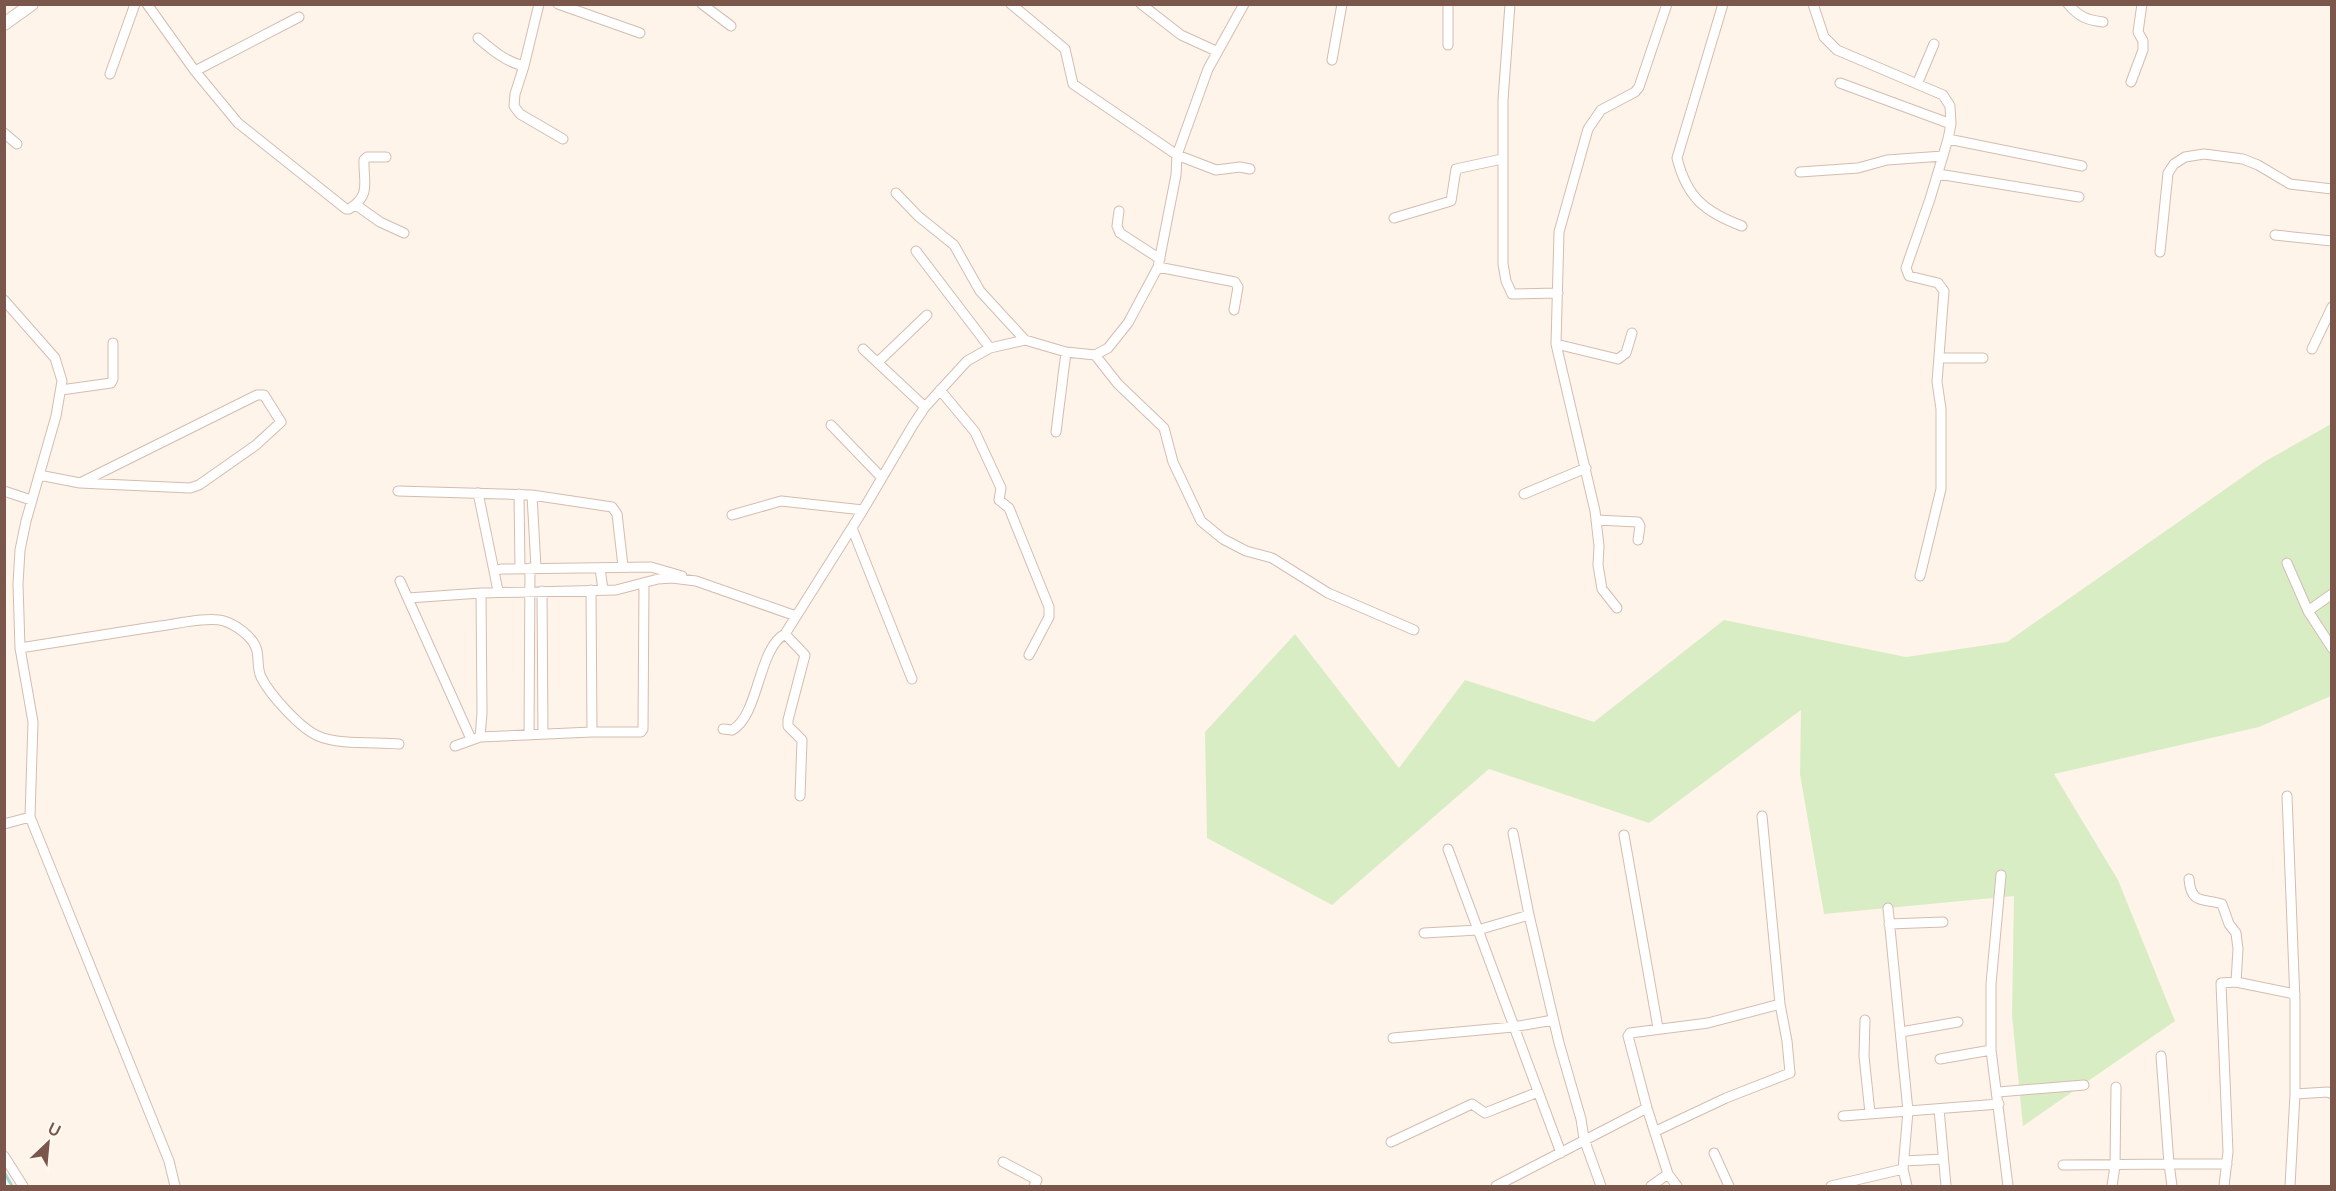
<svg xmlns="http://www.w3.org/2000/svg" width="2336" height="1191" font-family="Lato,sans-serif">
<rect width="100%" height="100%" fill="#fef4e9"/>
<path fill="#d9edc5" d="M2331,424V696L2259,727L2054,774L2118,880L2175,1021L2023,1126L2012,1015L2014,896L1824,914L1800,774L1801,710L1649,823L1489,769L1332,905L1207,838L1205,732L1295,634L1399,768L1465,680L1594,722L1724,620L1906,657L2007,642L2264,462Z"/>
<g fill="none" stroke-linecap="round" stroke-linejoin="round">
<path stroke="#a0d9dc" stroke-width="3" d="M4,1172L12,1186"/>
<defs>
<path id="street" d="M147,4L195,71L238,123L346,209H349C372,195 363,181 364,160L367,157H386
M558,4L640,33
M702,4L731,26
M1011,4L1065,49L1073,84L1177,155L1216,170L1240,167L1250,169
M1141,4L1181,35L1216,51
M1510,4L1503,100V264L1506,281L1512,294L1558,293
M1723,4L1677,158C1687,198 1705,212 1742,226
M1813,4L1824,37L1837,50L1943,95L1950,106L1951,124L1948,139L1930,199L1906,268L1909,276L1938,283L1944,291L1937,382L1941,409V489L1920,576
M2068,4C2079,17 2087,20 2103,22
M478,38C492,50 506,62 524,66L539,4
M1448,45V4
M1332,60L1342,4
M524,66L515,94L514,106L520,114L563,139
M195,71L299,17
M110,74L135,4
M1918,82L1934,44
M2131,82L2143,50V41L2138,32L2142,4
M1840,83L1951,124
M4,133L17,144
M1948,139L2082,166
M1800,172L1858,168L1887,160L1943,156
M1938,174L2079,197
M896,193L918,216L954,245L980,291L1025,340
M356,205L380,222L404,233
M1119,211L1117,226L1120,233L1160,259
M1394,218L1451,201L1456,169L1502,159
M2275,235L2332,241
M916,251L990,348
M2160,252L2168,173L2174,164L2185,157L2204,154L2243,159L2258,165L2290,184L2332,189
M1158,267L1235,282L1238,287L1234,310
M4,300L55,358L62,381L56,416L26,521L20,550L18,584L20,648L33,722L30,817L169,1161L175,1186
M1556,344L1618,359L1626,353L1632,333
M863,349L925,407
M2312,349L2332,307
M1095,355L1118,384L1164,428L1173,462L1201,521L1223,539L1246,551L1272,558L1328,593L1414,630
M1939,358H1983
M878,362L927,315
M61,390L111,383L113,379V343
M940,390L975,432L1001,488L999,500L1009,508L1049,607V617L1029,655
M831,425L882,478
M1056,432L1066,352
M39,475L80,483L190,488L199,485L256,445L281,422L264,395H257L80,483
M4,491L31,500
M398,491L532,495L612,507L617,514L623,566
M478,493L494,571
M519,494L520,568
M1524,494L1586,468
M532,495L536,568
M732,515L781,501L863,510
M1596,520L1638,522L1640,526L1638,540
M852,528L912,679
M2287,563L2308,611L2332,648
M600,568L603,590
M400,581L471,739
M591,590L592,732
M498,591L494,571L501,569L651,567L682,576
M542,591L543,734
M408,598L481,593
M1617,608L1602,589L1598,565L1599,546L1595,511L1556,344L1559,232L1588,129L1601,110L1635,92L1639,87L1667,4
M2308,611L2332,594
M785,634L805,655L788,720V726L802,740L800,796
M20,648C66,641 113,633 160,626C176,624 209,616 224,621C236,625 254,637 257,651C259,660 257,668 261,677C270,695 300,728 318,736C338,745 376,742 399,744
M723,729L732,730C759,716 758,648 785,634L863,510L913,425L925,407L967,361L990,348L1025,340L1066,352L1095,355L1108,348L1128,323L1158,267L1176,175L1177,155L1208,69L1244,4
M529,735L530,568
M480,737L592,732H641L643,729L644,583
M455,746L480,737L482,713L481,593L616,590L658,579L672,578L696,581L796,616
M2287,796L2295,1001V1094L2290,1186
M4,824L30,817
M1513,833L1529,915L1559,1043L1581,1119L1584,1139L1601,1186
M1624,835L1658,1028
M1448,849L1561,1153
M2001,875L1991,984V1050L2008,1186
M2189,879C2191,905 2203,898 2222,904L2229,924L2236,933L2238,949L2236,982
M1888,908L1908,1111L1903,1169
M1889,924L1943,922
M1424,933L1478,930L1529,915
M1865,1020L1864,1056L1870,1113
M1901,1032L1958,1022
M1393,1038L1513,1027L1553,1020
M1940,1059L1991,1050
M1998,1092L2084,1085
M2295,1094L2328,1092L2332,1094
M1939,1109L1946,1186
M1843,1116L1999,1104
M1656,1131L1726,1098L1790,1073L1787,1041L1780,1004L1762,816
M1391,1142L1472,1104L1485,1113L1538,1092
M1714,1153L1729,1186
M4,1156L23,1186
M1904,1161L1943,1159
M1003,1162L1037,1180L1034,1186
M2063,1165L2169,1164L2161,1056
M1496,1186L1647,1108
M1651,1186L1668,1174
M1677,1186L1668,1174L1647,1108L1628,1036L1630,1033L1708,1023L1780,1004
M1831,1186L1903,1169L1907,1186
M2112,1186L2115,1166L2116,1087
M2172,1186L2169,1164H2227
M2224,1186L2228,1152L2221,983L2236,982L2295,994"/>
<path id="secondary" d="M4,24L32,4"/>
</defs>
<use href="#street" stroke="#d4bcb0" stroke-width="11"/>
<use href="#secondary" stroke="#d9bdaf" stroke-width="14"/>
<use href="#street" stroke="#fff" stroke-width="9"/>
<use href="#secondary" stroke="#fff" stroke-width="12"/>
</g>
<rect width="2336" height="1191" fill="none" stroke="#7b564a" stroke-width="12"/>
<g transform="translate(48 1143) rotate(26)" stroke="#fff8f1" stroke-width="4.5" paint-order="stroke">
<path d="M0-4.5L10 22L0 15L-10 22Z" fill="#7b564a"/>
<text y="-9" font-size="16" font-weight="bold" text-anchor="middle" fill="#7b564a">U</text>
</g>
</svg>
